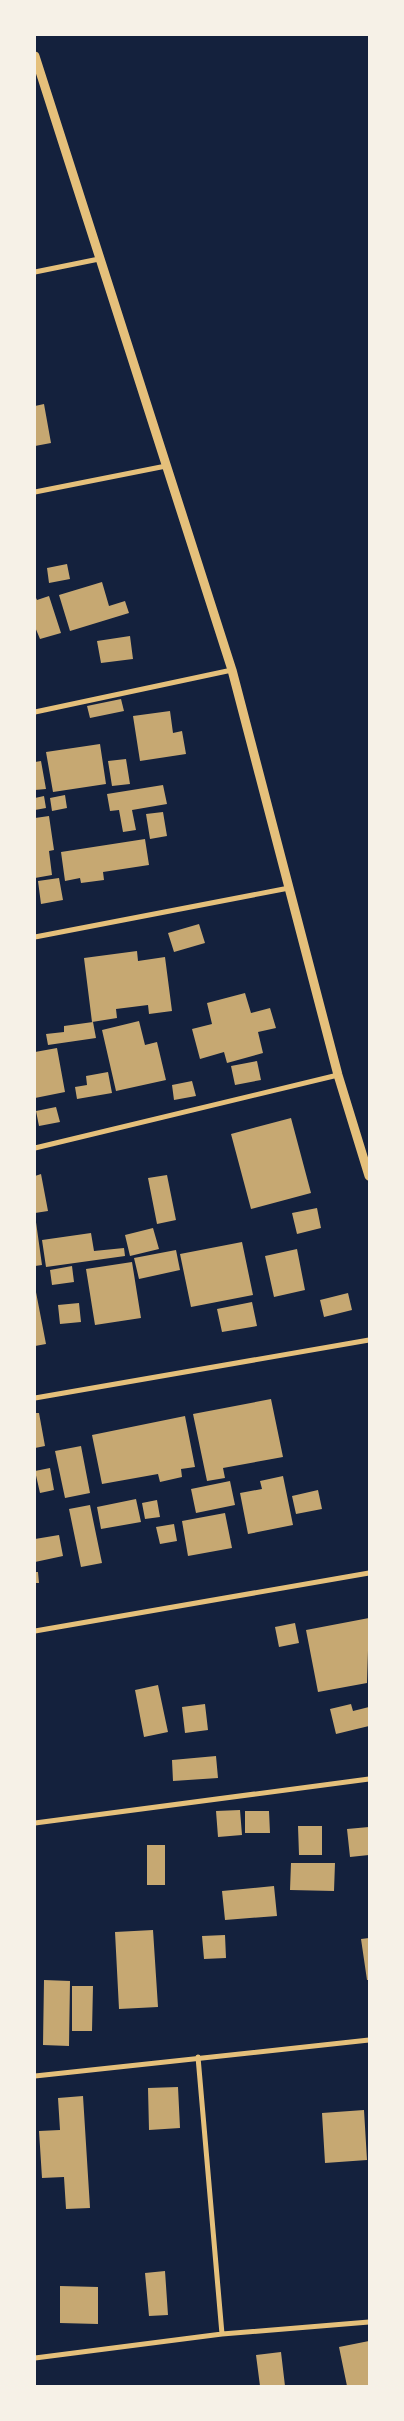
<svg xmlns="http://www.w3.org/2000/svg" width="404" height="2421" font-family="'Golos Text',sans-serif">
<rect width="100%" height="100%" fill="#14213d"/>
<path fill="#c6a872" d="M44,404L51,443L35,446V406Z
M67,564L70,579L49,583L47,568Z
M102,582L109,606L125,601L129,613L70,631L59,595Z
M35,596L37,600L49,596L61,633L40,639L35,627Z
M130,636L133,659L101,663L97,641Z
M121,699L124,711L90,718L87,706Z
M170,711L173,733L182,731L186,754L140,761L133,716Z
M100,744L106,784L53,792L46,752Z
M126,759L130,784L112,786L108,761Z
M41,761L46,789L35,790V762Z
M163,785L167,804L132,810L136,830L123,832L119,810L110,811L107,794Z
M65,795L67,808L52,811L50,798Z
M44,796L46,808L35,810V798Z
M163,812L167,836L150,839L146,814Z
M49,816L54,850L49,851L52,875L35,878V818Z
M145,839L149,865L103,872L104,880L81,883L80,878L65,881L61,852Z
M59,878L63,900L41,904L38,881Z
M199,924L205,943L174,952L168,933Z
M137,951L138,961L165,957L172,1011L149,1014L148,1005L116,1009L117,1018L92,1022L84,958Z
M245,993L251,1013L270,1008L276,1028L258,1032L263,1053L227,1063L224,1052L200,1059L192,1029L212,1024L207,1003Z
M139,1021L145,1045L157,1042L166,1080L116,1091L102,1030Z
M93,1022L96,1038L48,1045L46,1034L64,1032V1026Z
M57,1048L65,1092L35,1098V1052Z
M257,1061L261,1080L235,1085L231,1066Z
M108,1072L112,1093L77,1099L75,1087L87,1085L86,1076Z
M192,1081L196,1096L174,1100L172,1085Z
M56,1107L60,1122L39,1126L36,1111Z
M291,1118L311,1193L251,1209L231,1134Z
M41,1174L48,1211L35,1213V1176Z
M167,1175L176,1220L157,1224L148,1178Z
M317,1208L321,1228L297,1234L292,1213Z
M35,1215L42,1265L35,1266Z
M153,1228L159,1249L130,1256L125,1235Z
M91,1233L94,1251L124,1248L125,1256L46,1267L42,1240Z
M242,1242L253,1295L191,1307L180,1254Z
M297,1249L305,1290L274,1297L265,1256Z
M176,1250L180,1270L139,1279L134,1258Z
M132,1262L141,1318L95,1325L86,1269Z
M72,1266L74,1282L52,1285L50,1270Z
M35,1287L46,1344L35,1346Z
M348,1293L352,1310L324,1317L320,1300Z
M252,1302L257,1326L222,1332L217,1309Z
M79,1303L81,1322L60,1324L58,1305Z
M271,1399L283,1457L223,1468L225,1478L207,1481L193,1414Z
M35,1413H39L45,1446L35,1448Z
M185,1416L195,1467L181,1469L182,1477L160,1482L158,1474L102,1484L92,1435Z
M81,1446L90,1493L65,1498L55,1451Z
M50,1468L54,1490L40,1493L35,1471Z
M283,1476L293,1525L248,1534L240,1493L262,1489L260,1481Z
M230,1481L235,1505L196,1513L191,1489Z
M318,1490L322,1509L296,1514L292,1496Z
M136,1499L141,1522L101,1529L97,1507Z
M157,1500L160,1517L145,1519L142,1503Z
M90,1505L102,1563L81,1567L69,1509Z
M225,1513L232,1548L188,1556L182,1521Z
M174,1524L177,1541L160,1544L156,1527Z
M59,1535L63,1556L35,1562V1539Z
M35,1572H38L39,1583H35Z
M369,1618L367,1683L318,1692L306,1630Z
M295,1623L299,1643L279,1647L275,1627Z
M158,1685L168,1732L144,1737L135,1690Z
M205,1704L208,1730L185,1733L182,1707Z
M351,1704L353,1711L369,1707V1726L336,1734L330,1709Z
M216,1756L218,1778L173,1781L172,1760Z
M240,1810L242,1835L218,1837L216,1811Z
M245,1811H269L270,1833H245Z
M298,1826H322V1855H299Z
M369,1827V1855L350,1857L347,1829Z
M147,1845H165V1885H147Z
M291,1863H335L334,1891L290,1890Z
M274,1886L277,1916L225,1920L222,1891Z
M153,1930L158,2007L119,2009L115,1932Z
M225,1935L226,1958L204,1959L202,1936Z
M369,1938V1980H367L361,1939Z
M44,1980L70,1981L69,2046L43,2045Z
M72,1986H93L92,2031H72Z
M178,2087L180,2128L149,2130L148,2088Z
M83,2096L90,2208L66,2209L64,2177L42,2178L39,2131L60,2130L58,2098Z
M364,2110L367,2160L325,2163L322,2113Z
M165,2271L168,2315L149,2316L145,2273Z
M60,2286L98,2287V2324L60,2323Z
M369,2341V2386H347L339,2347Z
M281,2352L285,2386H260L256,2355Z"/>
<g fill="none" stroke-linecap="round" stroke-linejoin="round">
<path stroke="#e5c07b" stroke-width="5" d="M35,272L99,259
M35,492L166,466
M35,712L232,670
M35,937L289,888
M35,1148L338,1075
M35,1398L369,1340
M35,1631L369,1573
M35,1823L369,1779
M198,2057L222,2334
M35,2076L369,2040
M35,2358L222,2334L369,2322"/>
<path stroke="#e5c07b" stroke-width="9" d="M35,56L232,670L338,1075L369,1176"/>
</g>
<rect width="404" height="2421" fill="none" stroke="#f6f1e7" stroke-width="72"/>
</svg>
